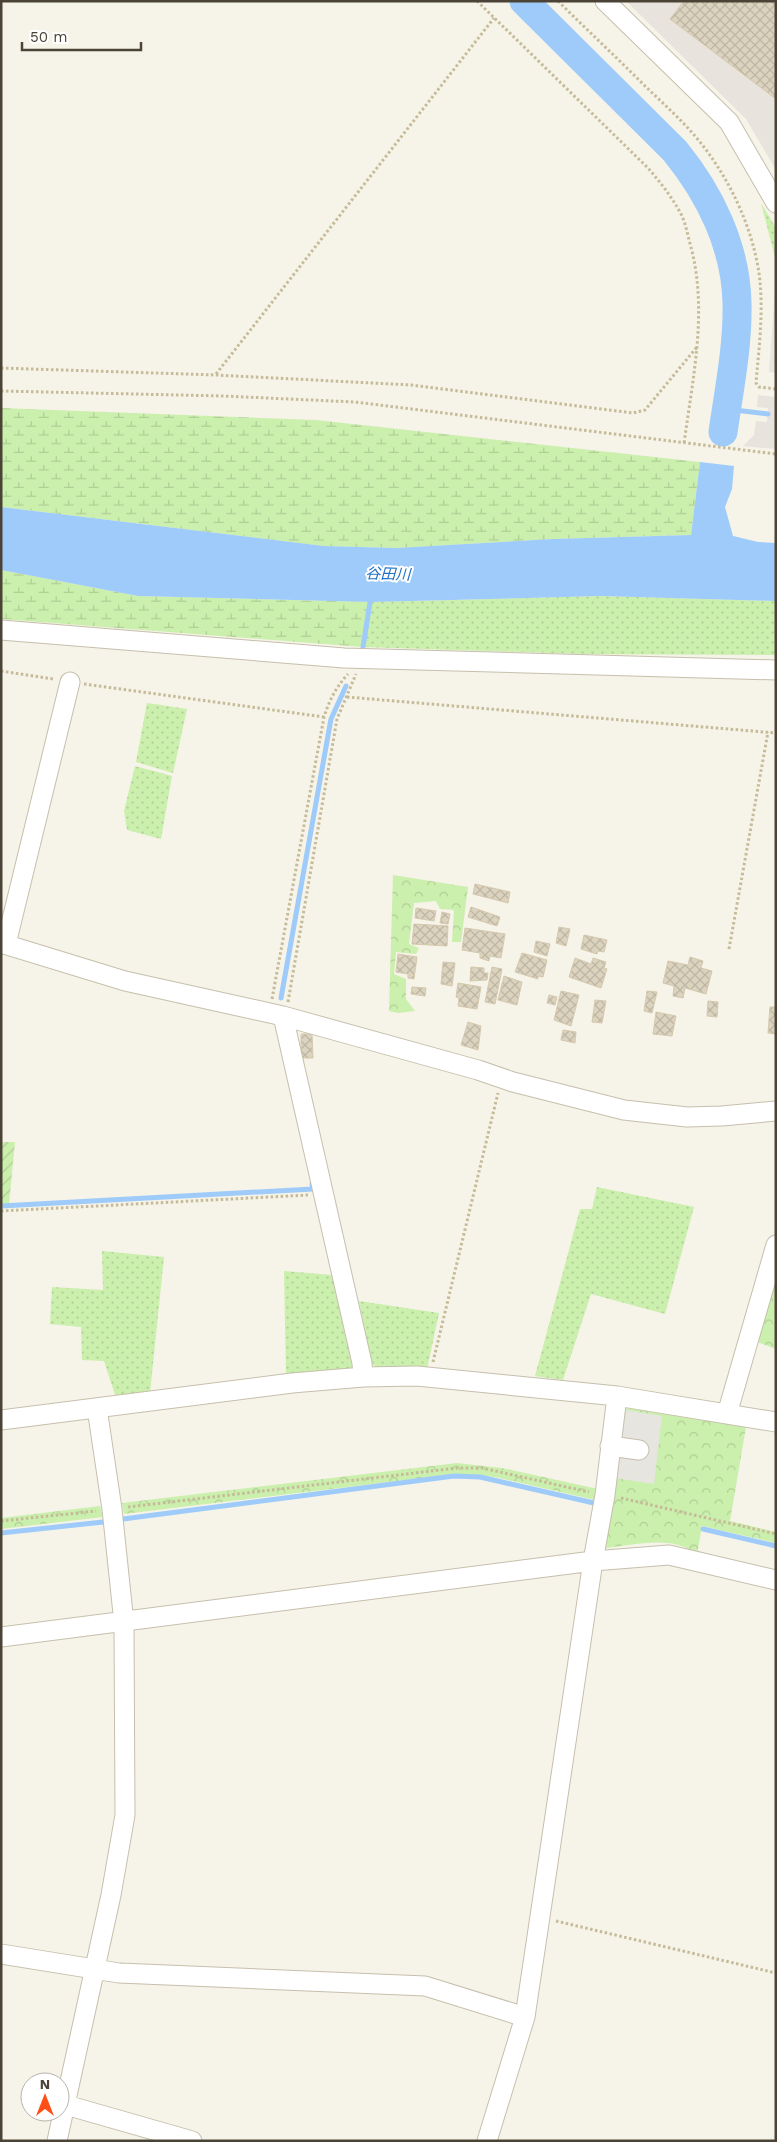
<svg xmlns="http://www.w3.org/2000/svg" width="777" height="2142" font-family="'Work Sans','Noto Sans JP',sans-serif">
<defs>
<pattern id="grass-dots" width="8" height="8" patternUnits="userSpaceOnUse" patternTransform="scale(1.25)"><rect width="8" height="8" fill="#cbefad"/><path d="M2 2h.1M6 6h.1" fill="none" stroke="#b0ce95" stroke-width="1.8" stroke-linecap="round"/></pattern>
<pattern id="forest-crowns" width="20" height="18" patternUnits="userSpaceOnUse" patternTransform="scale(1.25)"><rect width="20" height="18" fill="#cbefad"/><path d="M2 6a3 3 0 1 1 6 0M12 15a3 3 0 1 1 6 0" fill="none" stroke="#b0ce95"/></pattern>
<pattern id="wetland-marsh" width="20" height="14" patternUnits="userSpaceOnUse" patternTransform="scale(1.25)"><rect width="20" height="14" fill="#cbefad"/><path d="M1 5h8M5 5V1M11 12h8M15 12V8" fill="none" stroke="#b0ce95"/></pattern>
<pattern id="garden-furrows" width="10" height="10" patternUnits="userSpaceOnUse" patternTransform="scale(1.25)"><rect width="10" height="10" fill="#cbefad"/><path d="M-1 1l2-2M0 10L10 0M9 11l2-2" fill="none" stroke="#b0ce95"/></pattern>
<pattern id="building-cross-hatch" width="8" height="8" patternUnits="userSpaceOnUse" patternTransform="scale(1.25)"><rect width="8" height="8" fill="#dcd3bf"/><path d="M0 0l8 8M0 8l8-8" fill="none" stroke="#beb6a5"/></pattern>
</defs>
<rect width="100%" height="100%" fill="#f6f3e8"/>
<path fill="#e8e4dd" d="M626,1H776V170L746,119Z
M758,395L776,397V449L743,446L754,435L756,421L767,422L768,408L757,407Z"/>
<path fill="url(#grass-dots)" d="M761,203L776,228V261Z
M601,596L776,601V655L583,654L363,647L372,602Z
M147,703L187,709L173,773L136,762Z
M135,766L172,776L161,839L127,830L124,811Z
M597,1187L694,1207L665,1314L591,1294L563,1380L535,1376L580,1209H592Z
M102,1251L164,1257L150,1393L116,1398L104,1361L82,1360L81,1327L50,1324L52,1287L103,1290Z
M284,1271L332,1275L353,1370L286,1375Z
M359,1301L439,1313L427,1369H380L372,1364Z"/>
<path fill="url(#forest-crowns)" d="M393,875L468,887L461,942H452L454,910L440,909L436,901L414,903L409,944L419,948L416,954L396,952L394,974L406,979V999L415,1011L398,1013L389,1011Z
M776,1275V1349L755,1341Z
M627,1408L746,1427L730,1521L776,1532V1543L702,1526L697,1555C675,1534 633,1545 606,1548L624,1410Z
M457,1463L502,1468L598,1489L595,1500L495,1477L456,1474L124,1514L122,1503Z
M100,1506L103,1517L1,1529V1518Z"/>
<path fill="url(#wetland-marsh)" d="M1,408L316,420L700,462L691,535L553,539L396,548L324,546L1,507Z
M1,570L138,596L372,602L363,647L1,619Z"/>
<path fill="url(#garden-furrows)" d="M1,1142H15L9,1204H1Z"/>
<path fill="#e7e5e0" d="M776,277V373L769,372Z
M626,1410L662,1416L654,1484L615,1478Z"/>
<path fill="#9ecbf9" d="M700,462L734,466L732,489L725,507L733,536L758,542L776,543V601L601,596L372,602L138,596L1,570V507L324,546L396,548L553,539L691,535Z"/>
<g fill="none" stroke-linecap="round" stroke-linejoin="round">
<path stroke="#9ecbf9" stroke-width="5" d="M726,409L768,414
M363,647L371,596
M281,998L331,719L346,686
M1,1206L313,1189L312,1184
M123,1519L454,1476L480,1477L594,1503
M703,1529L776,1546
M1,1533L103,1522"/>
<path stroke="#9ecbf9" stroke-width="29" d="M524,1L675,151C710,194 736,247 737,303C738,346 729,390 723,432"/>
</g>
<path fill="url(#building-cross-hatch)" stroke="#d5c9ae" d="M684,1H776V99L670,19Z
M475,884L510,892L508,903L473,894Z
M471,907L500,917L497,926L468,917Z
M416,908L436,911L434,921L415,918Z
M442,912L450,914L448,924L440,923Z
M414,924L448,926L447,946L412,944Z
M559,927L570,929L566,946L556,943Z
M465,928L505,934L501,958L490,956L489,961L480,958V953L462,950Z
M584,935L607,940L604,952L598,951L597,954L581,949Z
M536,941L550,944L547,956L534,952Z
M522,953L547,960L543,977L538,976V979L515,972Z
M398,954L417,957L414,979L408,978V974L396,972Z
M690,957L703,961L701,968L712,971L706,994L685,988L683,998L673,996L674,986L663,983L668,961L688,965Z
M575,958L591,964L593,958L606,962L604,968L607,969L601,988L569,977Z
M443,962L455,963L452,986L441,984Z
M471,967L484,968V973H488L487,980L470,981Z
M492,967L502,969L495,1004L485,1002Z
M504,976L522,982L517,1005L498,1000Z
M458,983L481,987L477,1009L458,1006L459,998L456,997Z
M412,987L426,988L425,996L411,994Z
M561,991L579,995L571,1026L554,1020Z
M647,991L657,992L652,1013L644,1011Z
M549,995L557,997L555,1005L547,1003Z
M595,1000L606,1001L602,1023L592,1022Z
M708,1001L718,1002L717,1017L707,1016Z
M770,1007H776V1034L768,1033Z
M656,1012L676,1016L672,1036L653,1034Z
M468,1022L481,1026L478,1050L461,1045Z
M563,1030L576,1032L575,1043L561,1040Z
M301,1034H312L313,1058H301Z"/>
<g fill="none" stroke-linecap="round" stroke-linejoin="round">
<defs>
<path id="minor" d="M605,1L729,122L776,203
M1,630L344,658L776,670
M1,943L125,981L283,1016L478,1070L513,1082L624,1110L687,1117L722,1116L776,1111
M6,944L70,682
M283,1016L362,1363L363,1377
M727,1414L776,1245
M1,1420L292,1383L363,1377L417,1376L617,1396L776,1422
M610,1446L639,1450
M1,1637L593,1561L669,1555L776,1580
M1,1954L119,1973L425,1986L525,2017
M66,2105L192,2141
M57,2141L111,1895L125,1815L124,1623L112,1509L97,1408
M487,2141L525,2017L593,1561L605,1495L617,1396"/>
</defs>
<use href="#minor" stroke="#c6bfac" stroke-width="21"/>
<path stroke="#c6bb99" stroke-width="3" stroke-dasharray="2.5 2.5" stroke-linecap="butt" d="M477,1L648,168C660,182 672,197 681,214C685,222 687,231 689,240C709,307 693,375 684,444
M558,1C585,28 613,54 640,81C655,96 671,110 686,126C723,165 751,220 759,273C764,310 759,347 756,383L759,387L776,389
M1,368L216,375L411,385L633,413L645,410L697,347
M216,374L494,18
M1,391L223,396L355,402L776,454
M1,671L53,679
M84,684L324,717
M347,697L776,733
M729,949L768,732
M272,999L324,717C329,701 336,687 348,674
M288,1002L337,719L356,674
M1,1211L308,1195
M433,1362L498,1093
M621,1498L776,1534
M128,1507L457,1468H482L589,1492
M1,1521L96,1511
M556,1921L776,1973"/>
<use href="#minor" stroke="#fff" stroke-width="19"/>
</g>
<g text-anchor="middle" stroke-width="4" stroke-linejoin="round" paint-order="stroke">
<g font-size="15" font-style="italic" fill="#2170c5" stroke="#fff">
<text transform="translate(388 574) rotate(2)" y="5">谷田川</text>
</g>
</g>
<rect width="777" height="2142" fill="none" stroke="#4b4436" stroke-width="5"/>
<g transform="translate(45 2097)"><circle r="24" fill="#ffffff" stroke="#b7b4af"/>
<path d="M0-4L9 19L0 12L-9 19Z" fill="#ff4f16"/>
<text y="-8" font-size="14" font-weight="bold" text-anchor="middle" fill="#4b4436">N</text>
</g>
<path d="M22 42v8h119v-8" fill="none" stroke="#4b4436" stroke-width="2.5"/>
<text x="30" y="42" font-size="15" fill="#4b4436" stroke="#ffffff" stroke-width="4" paint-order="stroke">50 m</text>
</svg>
